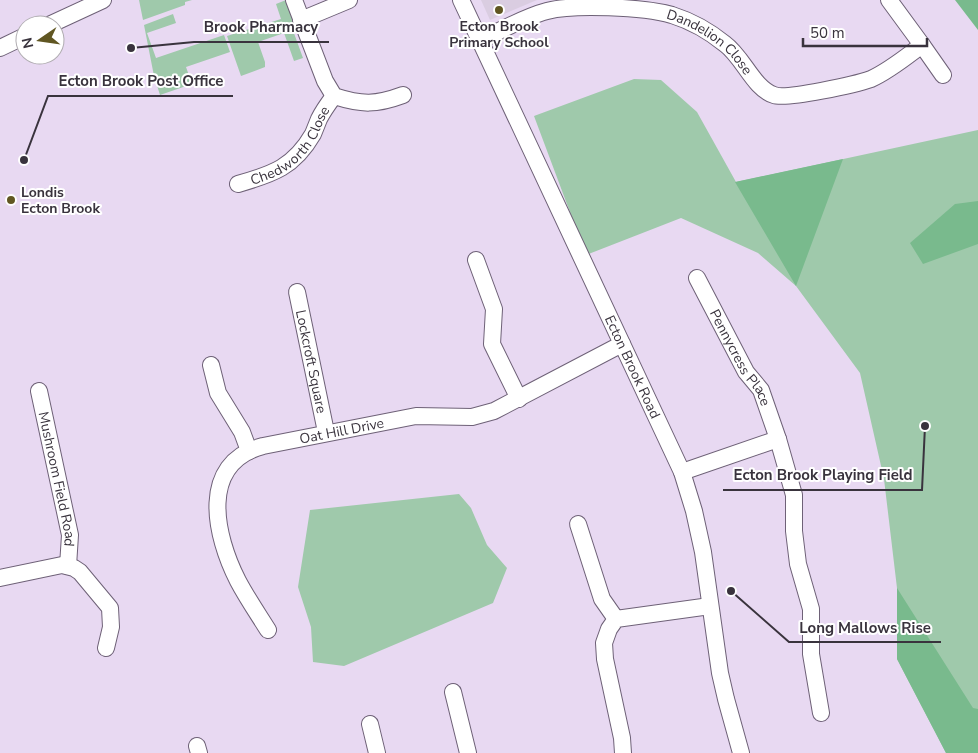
<svg xmlns="http://www.w3.org/2000/svg" width="978" height="753" font-family="'Nunito Sans',sans-serif">
<rect width="100%" height="100%" fill="#e8d9f2"/>
<path fill="#dacde1" d="M481,0H537L490,20Z"/>
<path fill="#9fc9ab" d="M139,0H192L185,2V5L143,20Z
M286,0L295,23L291,25L303,58L294,61L284,33L258,42L265,62V67L241,76L227,36L281,19L276,4Z
M173,14L176,23L147,33L156,58L224,35L230,52L186,67L192,84L160,95L154,76L144,25Z
M634,79L661,80L697,112L736,182L978,130V753H946L897,659V588L884,479L860,373L796,286L758,253L681,218L586,255L534,116Z
M459,494L471,508L487,545L507,568L493,603L344,666L313,662L311,627L298,587L310,510Z"/>
<path fill="#79ba8d" d="M955,0H978V30Z
M843,159L796,286L735,182Z
M978,201V244L923,264L910,243L955,204Z
M897,588L973,708L978,709V753H946L897,659Z"/>
<g fill="none" stroke-linecap="round" stroke-linejoin="round">
<defs>
<g id="street">
<path d="M294,0L325,81L334,96C362,105 376,105 403,95"/>
<path id="s1" d="M461,0L682,472L694,511L703,552L720,673L726,699L741,753"/>
<path d="M889,0L922,45"/>
<path d="M301,20L349,0"/>
<path d="M49,25L103,0"/>
<path id="s2" d="M481,40C502,30 524,17 547,11C574,4 644,7 672,15C691,21 709,31 725,44C743,57 754,89 774,95C786,100 857,84 871,79C889,71 906,57 922,45L943,75"/>
<path d="M0,48L25,36"/>
<path id="s3" d="M238,184C273,174 294,167 313,134C315,129 317,124 319,119C323,111 328,104 334,96"/>
<path d="M476,260L494,309L492,344L519,399"/>
<path id="s4" d="M697,278L746,372L761,390L778,439L794,495V531L798,564L811,609V654L821,713"/>
<path id="s5" d="M297,292L326,432"/>
<path d="M211,365L218,393L242,432L249,451"/>
<path id="s6" d="M39,391L70,535L68,566"/>
<path d="M682,472L778,439"/>
<path d="M578,524L602,599L616,619"/>
<path d="M0,578L62,565L74,568L80,572L110,608L111,627L106,648"/>
<path id="s7" d="M268,630C258,614 247,598 238,581C215,536 198,463 263,446L416,416L472,417L494,411L622,344"/>
<path d="M453,692L468,753"/>
<path d="M370,724L377,753"/>
<path d="M197,746L199,753"/>
<path d="M623,753L622,738L605,659L604,643L609,629L616,619L710,606"/>
</g>
</defs>
<use href="#street" stroke="#6e6177" stroke-width="18"/>
<use href="#street" stroke="#fff" stroke-width="16"/>
</g>
<g fill="#605622" stroke="#fff" stroke-width="2">
<circle cx="499" cy="10" r="5"/>
<circle cx="11" cy="200" r="5"/>
</g>
<g text-anchor="middle" stroke-width="4" stroke-linejoin="round" paint-order="stroke">
<g font-size="14" font-weight="bold" fill="#39333d" stroke="#fff">
<text x="499" y="31">Ecton Brook<tspan x="499" dy="16">Primary School</tspan></text>
<text x="21" y="197" text-anchor="start">Londis<tspan x="21" dy="16">Ecton Brook</tspan></text>
</g>
<g font-size="14" fill="#39333d" stroke="#fff">
<text dy="5" stroke="none"><textPath href="#s2" startOffset="245">Dandelion Close</textPath></text>
<text dy="5" stroke="none"><textPath href="#s3" startOffset="68">Chedworth Close</textPath></text>
<text dy="5" stroke="none"><textPath href="#s4" startOffset="91">Pennycress Place</textPath></text>
<text dy="5" stroke="none"><textPath href="#s5" startOffset="71">Lockcroft Square</textPath></text>
<text dy="5" stroke="none"><textPath href="#s1" startOffset="405">Ecton Brook Road</textPath></text>
<text dy="5" stroke="none"><textPath href="#s7" startOffset="298">Oat Hill Drive</textPath></text>
<text dy="5" stroke="none"><textPath href="#s6" startOffset="90">Mushroom Field Road</textPath></text>
</g>
</g>
<path fill="none" stroke="#39333d" stroke-width="2" d="M131 48L194 42H329M24 160L48 96H233M925 426L922 490H723M731 591L789 642H941"/>
<g fill="#39333d" stroke="#fff" stroke-width="2">
<circle cx="131" cy="48" r="5"/>
<circle cx="24" cy="160" r="5"/>
<circle cx="925" cy="426" r="5"/>
<circle cx="731" cy="591" r="5"/>
</g>
<g font-size="15" text-anchor="middle" font-weight="bold" fill="#39333d" stroke="#fff" stroke-width="4" stroke-linejoin="round" paint-order="stroke">
<text x="261" y="32">Brook Pharmacy</text>
<text x="141" y="86">Ecton Brook Post Office</text>
<text x="823" y="480">Ecton Brook Playing Field</text>
<text x="865" y="633">Long Mallows Rise</text>
</g>
<g transform="translate(40 40) rotate(257)"><circle r="24" fill="#ffffff" stroke="#b0adb1"/>
<path d="M0-4L9 19L0 12L-9 19Z" fill="#605622"/>
<text y="-8" font-size="14" font-weight="bold" text-anchor="middle" fill="#39333d">N</text>
</g>
<path d="M803 38v8h124v-8" fill="none" stroke="#39333d" stroke-width="2.5"/>
<text x="810" y="38" font-size="15" fill="#39333d" stroke="#ffffff" stroke-width="4" paint-order="stroke">50 m</text>
</svg>
